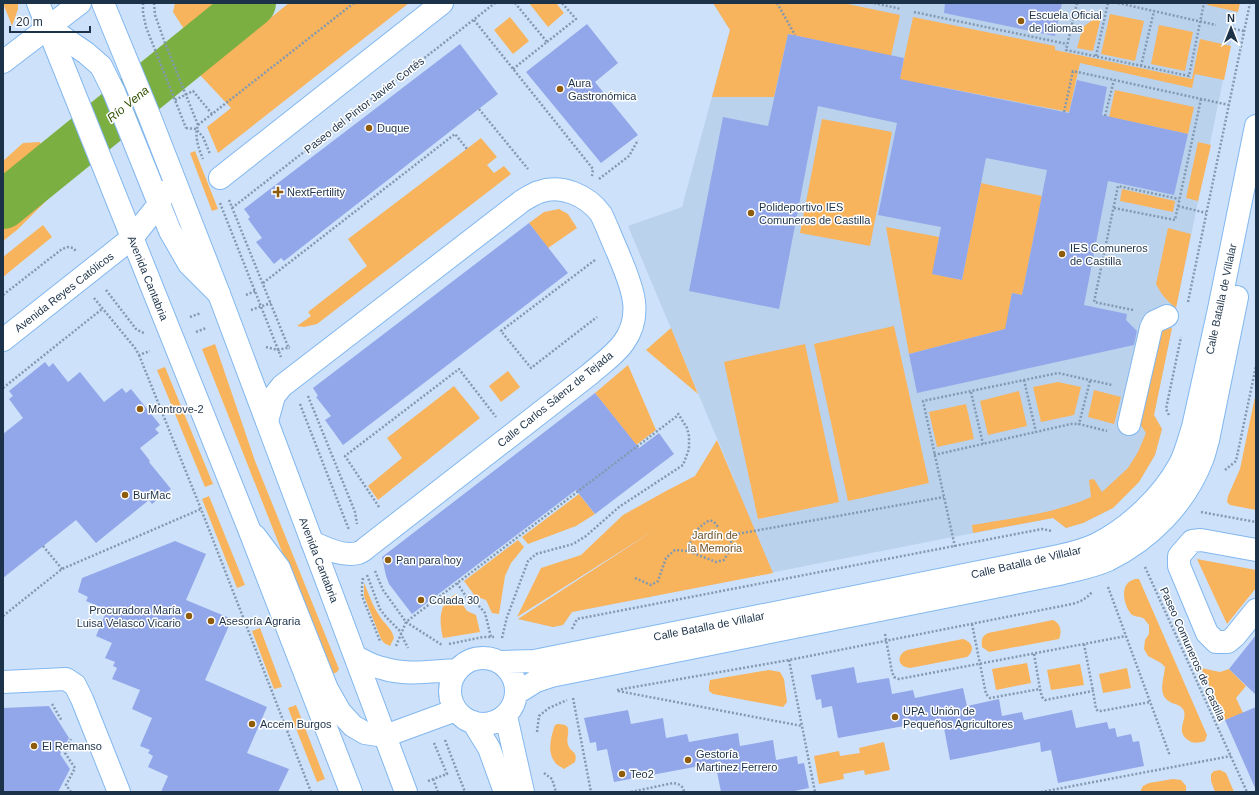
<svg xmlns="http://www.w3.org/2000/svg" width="1259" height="795" font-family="Arial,sans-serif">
<rect width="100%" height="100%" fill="#cde2fa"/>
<path fill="#bbd2ec" d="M713,3H1239L1154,415L1162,429L1155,455L1139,482L1113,508L1083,523L1066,528L1053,518L953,537L572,612L563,625L553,627L518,619L734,479L628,226L682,207L730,30Z"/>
<path fill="#f8b35d" d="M3,3H18V9L12,26Z
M175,3H236L175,51L170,39L184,29L173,12Z
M289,3H409L218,153L207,127L231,108L200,75Z
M529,3H556L564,13L548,27Z
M713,3H843L900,15L891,56L788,34L774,97H712L730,30Z
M1208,3H1240L1238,12L1207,5Z
M1102,13L1093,51L1077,48L1083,27Z
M1110,14L1144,21L1135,61L1101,54Z
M510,17L529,41L513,54L494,30Z
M913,17L1055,46V50L1192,79L1200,39L1231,46L1224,80L1195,74L1192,88L1080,63L1069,112L931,85L897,92Z
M1159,25L1193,32L1185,71L1151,64Z
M1115,90L1194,107L1188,134L1109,117Z
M822,119L892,132L870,246L800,233Z
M481,138L497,157L487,165L494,173L504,166L511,174L317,324L304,327L297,326L311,316L308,312L367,266L348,239Z
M40,142L59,188L17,230L3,241V161L23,143Z
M1198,142L1211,145L1198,201L1186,198Z
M195,151L218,209L212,211L190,153Z
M981,183L1042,196L1022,295L1012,293L1009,310L1021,325L909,354L886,227L939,237L933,274L962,280Z
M1122,189L1175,201L1173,212L1120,201Z
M559,209L568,214L577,228L548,248L529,223L544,212Z
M43,225L52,237L3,277V257Z
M1168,228L1191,234L1176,308C1167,301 1161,294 1156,284Z
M894,326L929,483L848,501L814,344Z
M671,328L698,394L646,350Z
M1172,328L1154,415L1162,429L1155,455L1139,482L1113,508L1083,523L1066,528L1053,518L973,533L972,525C1011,518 1054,514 1091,497L1089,480L1094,479L1102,492L1128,468L1138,452L1146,433L1140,424L1160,332L1164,329Z
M215,344L255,461L339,669L337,672L333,674L329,671L202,349Z
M805,344L839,502L758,519L724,362Z
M628,365L656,430L636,445L595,393Z
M165,367L213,484L205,487L157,370Z
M508,371L520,387L501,402L489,386Z
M1058,382L1081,387L1074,415L1041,422L1033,387Z
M454,386L480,418L378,500L368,486L402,458L387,438Z
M1094,390L1121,397L1114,424L1088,417Z
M1019,391L1027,426L988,435L980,401Z
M1256,392V510L1230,505L1227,502L1228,496L1240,469Z
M966,404L974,439L937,447L929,412Z
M717,440L773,573L572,612L563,625L553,627L518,619L656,529L517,617L541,568L581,555L623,515L666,491L695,476Z
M579,494L595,514L576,526L528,544L522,537Z
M209,496L245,585L237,588L202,499Z
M518,540L524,547L511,563L505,576L499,614L492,613L486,600L475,596L464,581Z
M1197,559L1256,570V588L1227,624Z
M1135,579H1139L1207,735L1205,741C1199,743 1193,744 1188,740C1174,730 1189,719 1183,709C1180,705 1175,704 1172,703C1156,696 1164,680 1165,667L1161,663L1148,656L1144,649L1145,640L1149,634V625C1147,623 1145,619 1143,618C1139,616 1134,617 1131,614C1125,607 1121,591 1127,584C1129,581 1133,580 1135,579Z
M364,583C369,594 372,605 379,615C384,624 392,628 394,638L390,646L384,643L381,639L364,596Z
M456,594L467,611L476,615L480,632L443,638C439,621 438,603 456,594Z
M1053,620C1061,624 1062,631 1059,639L989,652L982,647C981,640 982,636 988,633Z
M260,628L282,687L274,689L252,631Z
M963,639C973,642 975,651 967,657L910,668C897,667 896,655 907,650Z
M1027,663L1031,683L996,690L992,669Z
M1080,664L1084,685L1051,690L1047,670Z
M1127,668L1131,688L1103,693L1099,674Z
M1201,668L1220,672L1229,669L1246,686L1236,698L1243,713L1225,720Z
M769,670L780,672L784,679L787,702L783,707L713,694L709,691V686L710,680Z
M296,705L325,779L317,782L288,708Z
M558,724C575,724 565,735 568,745C571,753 578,751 575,762L564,769C561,767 556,765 554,761C547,751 551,736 555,725Z
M884,742L890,770L865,775L864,770L843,774L844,779L819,784L814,756L839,751L840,756L860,753L859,748Z
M1220,770L1226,773L1234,792H1215L1211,781V774L1214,771Z
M1173,779L1181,780L1186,786V792H1140L1143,786L1149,783Z"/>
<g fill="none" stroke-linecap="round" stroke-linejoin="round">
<path stroke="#7caf42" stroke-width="48" d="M3,205L252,3"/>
</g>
<path fill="#92a7e9" d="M945,3H1062L1055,36L944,13Z
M587,24L618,63L595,82L638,135L601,163L526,72Z
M788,34L904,58L900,79L1069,113L1077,80L1107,87L1102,115L1188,134L1174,195L1108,181L1084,305L1127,314L1126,320L1137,331L1134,345L917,393L909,354L1005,329L1012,293L1022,295L1047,170L986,158L962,280L932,274L941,227L878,215L897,123L818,106L779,309L689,291L723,117L768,126Z
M460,44L498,94L284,261L281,258L274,264L256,242L262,238L248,219L250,217L244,209Z
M529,223L568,273L343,445L325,420L331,416L316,397L318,396L313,388Z
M45,362L49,367L53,363L68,382L80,372L104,402L122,388L126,393L131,389L160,425L155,429L159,433L140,448L150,461L149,462L171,489L152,504L149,500L96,543L76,520L3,578V434L23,418L9,399L13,396L9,391Z
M595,393L639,448L659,433L674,454L595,514L576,490L412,614L389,584L386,576L382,557Z
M175,541L206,554L186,600L232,619L205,680L267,707L247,753L289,769L278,792H161L168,776L148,767L153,756L148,753L150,750L140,746L152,718L132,709L140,690L112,679L117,668L113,666L115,662L105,658L112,643L96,636L107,610L86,601L88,597L78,592L82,578Z
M1256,635V695L1229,669Z
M854,667L857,683L889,678L892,694L913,690L915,698L963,688L967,706L999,699L1002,716L1022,712L1024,720L1072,710L1076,728L1107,722L1109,729L1115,728L1117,737L1131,734L1133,742L1139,741L1144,766L1058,783L1051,750L1041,752L1040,742L950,760L944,728L933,729L932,721L838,738L832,706L822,708L821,699L816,700L811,675Z
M49,706L69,738L60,754L70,769L58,792H3V708Z
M1256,707V790L1225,720Z
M628,710L631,724L663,718L666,738L687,734L689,742L738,733L740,746L773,740L776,760L797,756L798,764L804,763L809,788L790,792H721L717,772L707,773L705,765L614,782L607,749L597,751L596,742L590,743L584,718Z"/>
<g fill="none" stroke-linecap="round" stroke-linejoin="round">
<defs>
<path id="minor" d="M48,27L86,53L101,66L114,92L170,231L189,264L219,294
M3,62L80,3
M220,178L442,3
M3,340L132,238L160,203L163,192
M267,421L274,396L282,386L522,201C527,198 533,194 539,192C561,184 587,195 601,214C607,226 612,240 618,253C630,283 645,312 624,342C615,355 601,364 590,374L366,548C364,550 361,552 358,553C343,557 325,548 312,542
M1129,424L1151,328L1154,322L1167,316
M255,536L279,568L327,689L340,712L353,726L365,733L385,736L456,710
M1256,550L1201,540L1192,541L1179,556V566L1207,633L1216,642H1228L1235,636L1256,610
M356,657C364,661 372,666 382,668C406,676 432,671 457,670
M450 691a33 33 0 1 1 66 0a33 33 0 1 1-66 0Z
M500,662L534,661L1059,556C1072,553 1085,550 1097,544C1129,528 1163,496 1180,464C1186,452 1189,439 1193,427L1219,309L1256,126
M3,682L66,679L75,685L82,699L119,792
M517,693L536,681L551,676L1059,574C1075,570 1093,567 1108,560C1150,539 1185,504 1202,460C1205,453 1206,446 1208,440L1237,297
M506,716L523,792
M473,722L489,748L505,792"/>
<path id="major" d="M38,3L249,529L351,792
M103,3L149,115L219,294L406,792"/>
</defs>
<use href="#minor" stroke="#82b7ef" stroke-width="24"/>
<use href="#major" stroke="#82b7ef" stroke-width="24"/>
<path stroke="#8399b0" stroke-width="2.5" stroke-dasharray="2 2" stroke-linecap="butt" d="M143,3V13L146,27L186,128
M154,3L155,15L165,43L198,125C194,137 199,149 203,159
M777,3L795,35
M874,3L901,9
M1077,3L1066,50L1189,76L1204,3
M1118,3L1216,25
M914,12L1067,44
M474,20L593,169L592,176
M1234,29L1244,31
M547,42L576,19L562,3
M1096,56L1108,3
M1141,66L1154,11
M513,69L547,42L515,3
M175,100L193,91L212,114
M479,109L528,169
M1064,112L1073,71L1229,105
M1105,116L1114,80
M198,125L354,3
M186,128L196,129L203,137L210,154
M599,179L629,156L638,140
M229,200L289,349
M220,203L281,357
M1178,206L1206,213
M232,208L495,3
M1114,208L1175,220L1201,99
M595,260L501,331L531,368L597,317
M263,283L455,134L467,149
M106,290L136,329L141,332L144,333
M3,295L62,249L68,247L73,248L76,251
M246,295L255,291
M94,298L135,348L139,355L150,351
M1188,302L1250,3
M251,310L271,303
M1133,310L1094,302L1118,186L1179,199
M190,317L201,313
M196,332L206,328
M266,347L278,350L290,347
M139,355L201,509L311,792
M1024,380L1036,432
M1090,381L1079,424L1107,431
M3,388L102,309
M971,392L983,444
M308,396L355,512L357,524
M300,404L349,530
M1169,415L1166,409L1181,337
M934,455L1071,424H1079
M1225,470L1236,461L1256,366
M379,507L345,456L459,369L496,417
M1201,512L1256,522
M43,546L62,569
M955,547L923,401L1058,373L1112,385
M688,551C691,536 697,527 710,520L714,522L719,528
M1145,567L1247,792
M375,571L383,590L406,622L442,645
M367,575L380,609L386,617L399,630L408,648
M363,578L362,585V596L380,641
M635,578L651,585L658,581L666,558L675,550L688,551L716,562L724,560L728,553L730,544L733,538L737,534L944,497
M457,583L467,598L480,607L485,613L491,637
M1108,587L1170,756
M3,616L62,569L201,509
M972,624L986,694L990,698L1040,689L1042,697L1045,700L1093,691L1096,709L1098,711H1101L1150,702
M572,629L577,619L1042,529L1052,531
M885,634L892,672L894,677L899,679L1126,636
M502,638L507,617L528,561L536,554L573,544L586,536L619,507L683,465L689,449V436L687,428L677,412
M449,644L483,637H494
M1084,644L1093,691
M396,646L406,622L677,416
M1034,654L1040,689
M789,660L815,792
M617,690L789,660L1072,604C1080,602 1086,599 1092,592
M618,691L802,726
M573,698L591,792
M52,704L62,721
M537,732L539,716L549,708L567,700
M445,740L465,792
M544,773L552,779L556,792
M433,779L438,792
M428,781L447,774L434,743
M71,792L66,785L75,768L65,753L71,739
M631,792L673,783C679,784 683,785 684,792
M1041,792L1231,756"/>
<use href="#minor" stroke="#fff" stroke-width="22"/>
<use href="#major" stroke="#fff" stroke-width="22"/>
</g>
<g fill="#8f5c0c" stroke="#fff" stroke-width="1.5">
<circle cx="1021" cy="21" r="4"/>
<circle cx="560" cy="89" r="4"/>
<circle cx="369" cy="128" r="4"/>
<path d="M276 186h4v4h4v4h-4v4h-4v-4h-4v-4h4z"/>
<circle cx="751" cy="213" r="4"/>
<circle cx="1062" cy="254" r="4"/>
<circle cx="140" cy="409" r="4"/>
<circle cx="125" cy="495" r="4"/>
<circle cx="388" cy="560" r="4"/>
<circle cx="421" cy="600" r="4"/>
<circle cx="189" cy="616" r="4"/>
<circle cx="211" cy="621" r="4"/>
<circle cx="895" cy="717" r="4"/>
<circle cx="252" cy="724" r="4"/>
<circle cx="34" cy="746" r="4"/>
<circle cx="688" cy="760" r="4"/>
<circle cx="622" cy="774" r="4"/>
</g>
<g text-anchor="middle" stroke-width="3" stroke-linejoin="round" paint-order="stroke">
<g font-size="11" fill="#1c3249" stroke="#fff" text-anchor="start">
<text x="1029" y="19">Escuela Oficial<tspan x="1029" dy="13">de Idiomas</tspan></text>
<text x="568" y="87">Aura<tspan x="568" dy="13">Gastronómica</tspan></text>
<text x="377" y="132">Duque</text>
<text x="287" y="196">NextFertility</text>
<text x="759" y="211">Polideportivo IES<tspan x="759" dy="13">Comuneros de Castilla</tspan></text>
<text x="1070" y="252">IES Comuneros<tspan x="1070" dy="13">de Castilla</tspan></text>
<text x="148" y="413">Montrove-2</text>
<text x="133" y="499">BurMac</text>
<text x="396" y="564">Pan para hoy</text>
<text x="429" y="604">Colada 30</text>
<text x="181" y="614" text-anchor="end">Procuradora María<tspan x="181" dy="13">Luisa Velasco Vicario</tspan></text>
<text x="219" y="625">Asesoría Agraria</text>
<text x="903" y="715">UPA. Unión de<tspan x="903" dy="13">Pequeños Agricultores</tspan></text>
<text x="260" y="728">Accem Burgos</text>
<text x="42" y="750">El Remanso</text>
<text x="696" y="758">Gestoría<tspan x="696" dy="13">Martinez Ferrero</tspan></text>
<text x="630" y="778">Teo2</text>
</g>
<g font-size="11" fill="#1c3249" stroke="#fff">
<text transform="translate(364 105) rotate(-38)" y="4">Paseo del Pintor Javier Cortés</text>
<text transform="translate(148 278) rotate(68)" y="4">Avenida Cantabria</text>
<text transform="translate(64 292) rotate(-38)" y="4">Avenida Reyes Católicos</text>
<text transform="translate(1221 299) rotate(-78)" y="4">Calle Batalla de Villalar</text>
<text transform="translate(555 399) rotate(-39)" y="4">Calle Carlos Sáenz de Tejada</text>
<text transform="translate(319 560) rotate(69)" y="4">Avenida Cantabria</text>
<text transform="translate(1026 562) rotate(-13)" y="4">Calle Batalla de Villalar</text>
<text transform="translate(709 626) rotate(-11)" y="4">Calle Batalla de Villalar</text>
<text transform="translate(1193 654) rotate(66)" y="4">Paseo Comuneros de Castilla</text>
</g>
<g font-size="11" fill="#705027" stroke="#fff">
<text x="715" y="539">Jardín de<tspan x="715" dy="13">la Memoria</tspan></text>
</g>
<g font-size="12" font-style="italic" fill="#304f00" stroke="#fff">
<text transform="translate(128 104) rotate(-39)" y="4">Río Vena</text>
</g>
</g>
<rect width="1259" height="795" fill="none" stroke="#1c3249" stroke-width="8"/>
<g transform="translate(1231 28)" stroke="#ffffff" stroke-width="3" paint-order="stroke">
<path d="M0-3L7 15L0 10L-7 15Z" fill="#1c3249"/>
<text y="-6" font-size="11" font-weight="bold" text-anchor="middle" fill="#1c3249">N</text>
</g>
<path d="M10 26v6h80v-6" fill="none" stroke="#1c3249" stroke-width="2"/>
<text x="16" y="26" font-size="12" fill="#1c3249" stroke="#ffffff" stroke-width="3" paint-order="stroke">20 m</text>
</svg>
